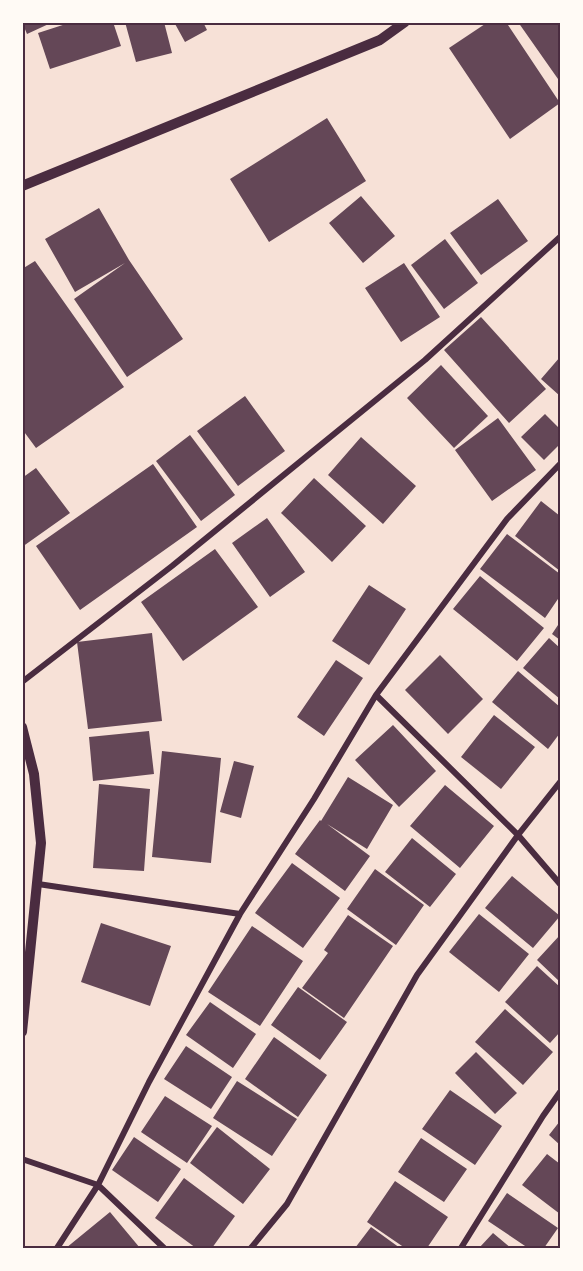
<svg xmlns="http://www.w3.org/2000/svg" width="583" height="1271" font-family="Cabin,sans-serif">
<rect width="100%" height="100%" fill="#f7e1d7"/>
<path fill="#644757" d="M22,22H53L27,34Z
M72,22H113L121,46L50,69L38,33Z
M125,22H164L172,53L136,62Z
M174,22H203L207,30L185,42Z
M488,22H506L560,103L510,139L449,48Z
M518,22H560V77L558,79Z
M327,118L366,181L269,242L230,179Z
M361,196L395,236L363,263L329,223Z
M498,199L528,241L481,275L450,233Z
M99,208L129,260L183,339L127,377L74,299L125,263L75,292L45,239Z
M445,239L478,283L444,309L411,265Z
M35,261L124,387L36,448L22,429V269Z
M404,263L440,317L401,342L365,288Z
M481,317L546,389L509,423L444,350Z
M560,357V396L541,379Z
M441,365L488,416L454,448L407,398Z
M245,396L285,451L238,486L197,431Z
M545,414L560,429V444L544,460L521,437Z
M498,418L536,470L492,501L455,450Z
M190,435L235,495L201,521L156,461Z
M361,437L416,486L383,524L328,475Z
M153,464L197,527L80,610L36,546Z
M36,468L70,513L22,547V478Z
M314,478L366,526L332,562L281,513Z
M541,501L560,516V571L515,536Z
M267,518L305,572L270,597L232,543Z
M507,534L560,574V596L545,618L480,569Z
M215,549L258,607L183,661L141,602Z
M480,576L544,628L517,661L453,609Z
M369,585L406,609L369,665L332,641Z
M560,622V640L552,634Z
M152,633L162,721L88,729L77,642Z
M549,638L560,648V699L523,668Z
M440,655L483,699L448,734L405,690Z
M336,660L363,678L324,736L297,717Z
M518,671L560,707V733L548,749L492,702Z
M494,715L535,747L501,789L461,757Z
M393,725L436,771L399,807L355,760Z
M149,731L154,774L93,781L89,737Z
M162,751L221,758L211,863L152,857Z
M234,761L254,766L241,818L220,812Z
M348,777L393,805L367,849L327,824L370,856L345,891L295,854L320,820L321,821Z
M99,784L150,789L144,871L93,868Z
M445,785L494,826L460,868L410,826Z
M412,838L456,874L430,907L385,872Z
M292,863L340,898L303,948L255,913Z
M375,869L424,905L396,945L347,909Z
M512,876L560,916L533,948L485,908Z
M479,914L529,954L499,992L449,952Z
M348,915L393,946L344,1018L302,988L328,953L324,950Z
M101,923L171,946L150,1006L81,982Z
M252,926L303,961L260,1026L208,992Z
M560,935V982L537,960Z
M537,966L560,987V1032L550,1043L505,1002Z
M298,987L347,1022L320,1060L271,1025Z
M210,1002L256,1034L233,1068L186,1035Z
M505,1009L553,1052L523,1085L475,1042Z
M274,1037L327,1075L298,1117L245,1079Z
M186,1046L232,1077L211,1109L164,1079Z
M476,1052L517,1093L495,1114L455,1073Z
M237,1081L297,1119L272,1156L213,1118Z
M450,1090L502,1126L475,1165L422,1129Z
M165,1096L212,1126L187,1163L141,1132Z
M560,1121V1145L549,1135Z
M217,1127L270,1169L243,1204L190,1163Z
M134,1137L181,1169L158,1202L112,1170Z
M421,1138L467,1169L444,1202L398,1172Z
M547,1154L560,1164V1214L522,1185Z
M184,1178L235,1216L212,1248H196L155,1218Z
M395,1181L448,1217L427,1248H405L367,1222Z
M507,1193L558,1228L544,1248H528L488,1221Z
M110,1212L140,1248H66Z
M371,1227L400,1248H355Z
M493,1233L511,1248H479Z"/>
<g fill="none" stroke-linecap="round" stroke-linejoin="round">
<path stroke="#4a2c40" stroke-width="6" d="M22,682L172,566L425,360L560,237
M376,695L518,835L560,884
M38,884L240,914
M22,1159L98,1185L164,1248
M57,1248L98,1185L149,1082L240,914L314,799L376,695L507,519L560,464
M251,1248L287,1204L417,975L518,835L560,782
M461,1248L543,1116L560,1092"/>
<path stroke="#4a2c40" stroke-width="10" d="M22,186L380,40L405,22
M22,727L34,774L41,843L22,1032"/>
</g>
<rect width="583" height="1271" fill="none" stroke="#fffaf5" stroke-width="48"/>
<rect x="24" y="24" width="535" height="1223" fill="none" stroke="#4a2c40" stroke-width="2"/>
</svg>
